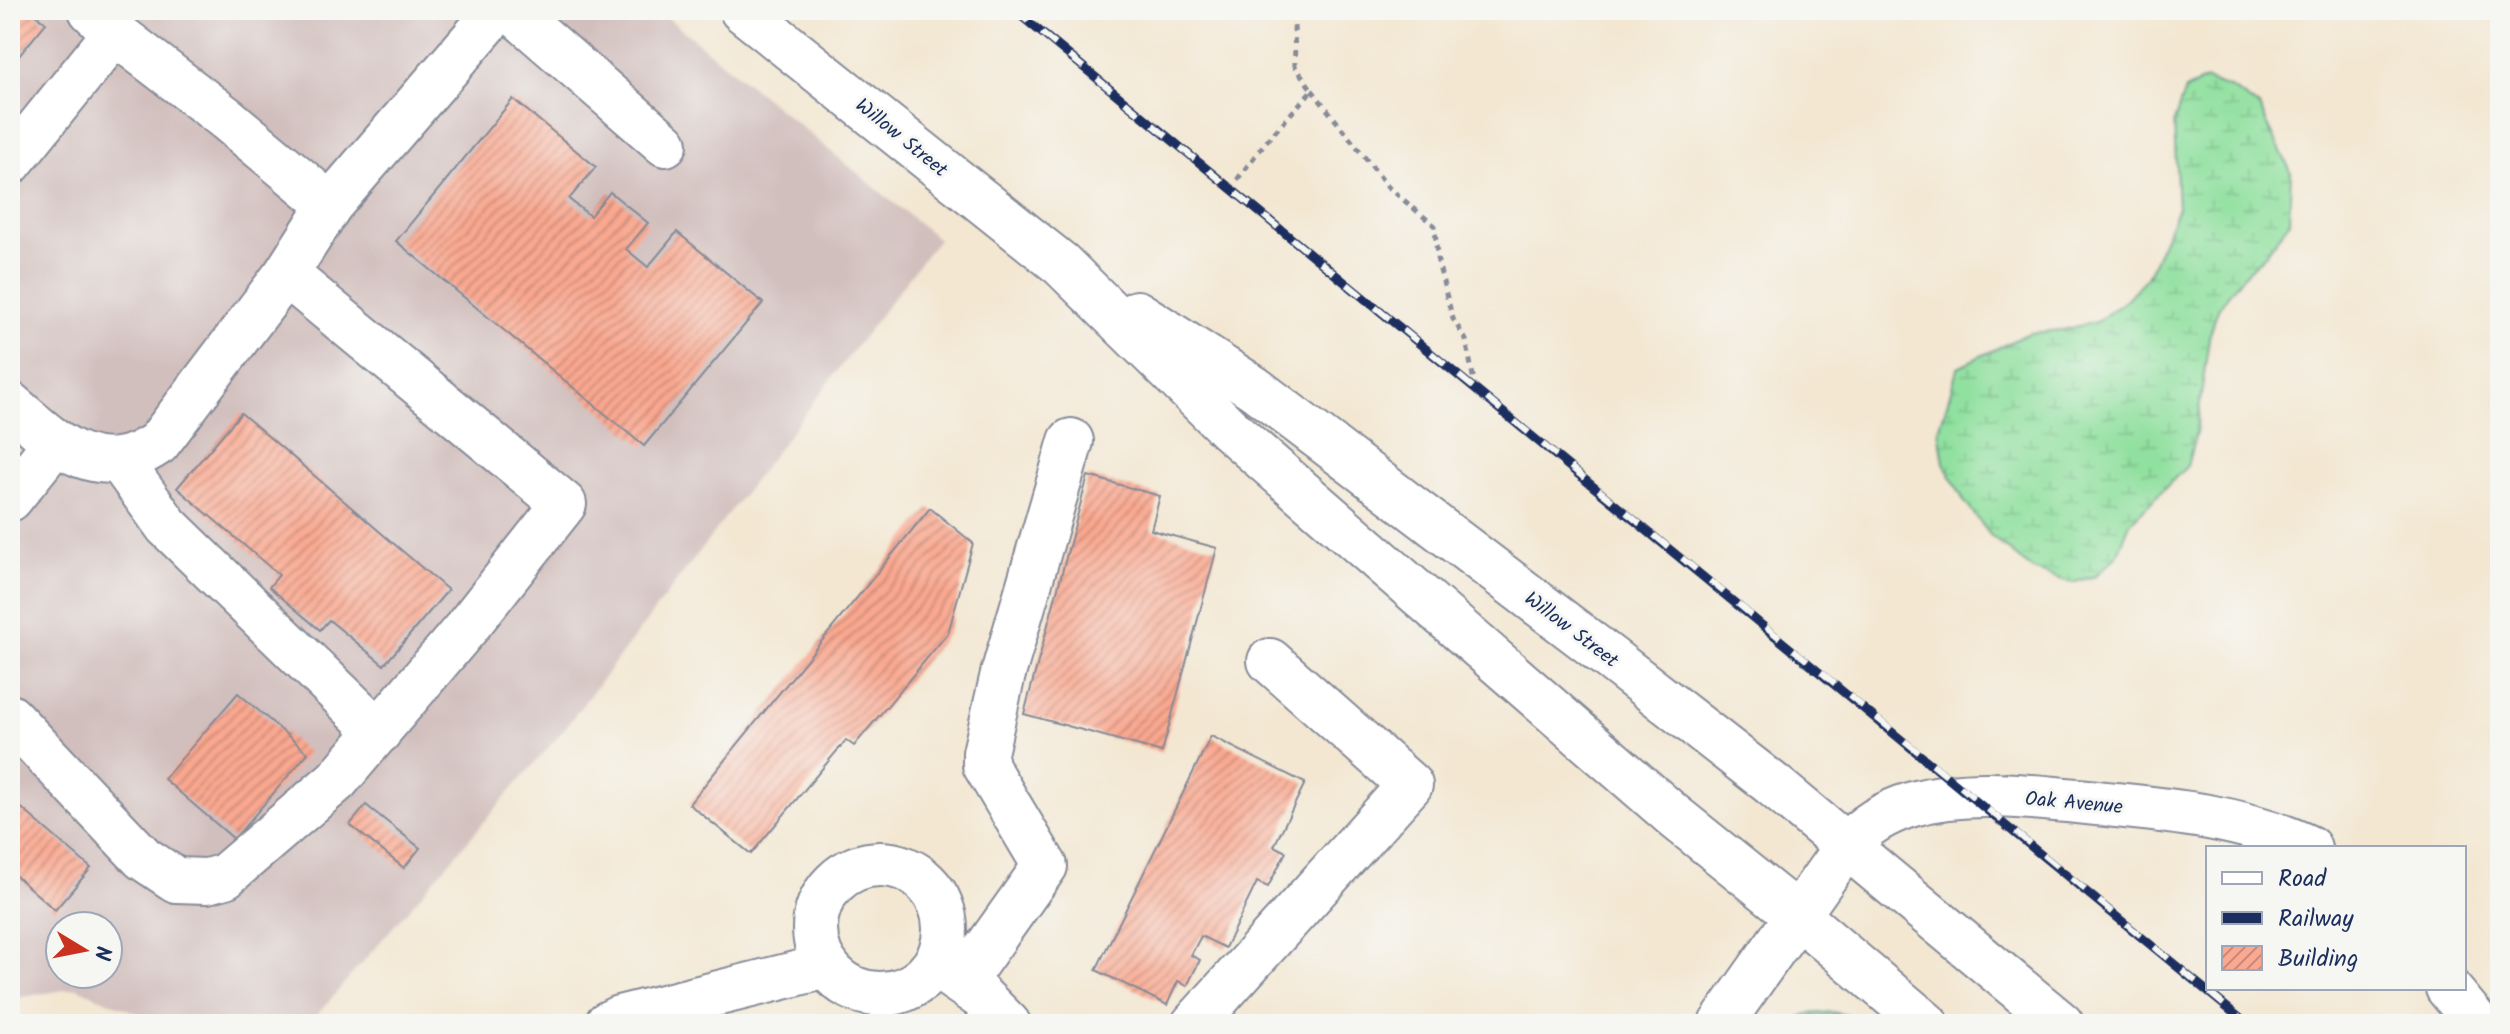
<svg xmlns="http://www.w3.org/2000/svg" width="2510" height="1034" font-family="Kalam,sans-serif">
<defs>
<pattern id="forest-crowns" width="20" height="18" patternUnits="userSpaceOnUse" patternTransform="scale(2)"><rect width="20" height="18" fill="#74be86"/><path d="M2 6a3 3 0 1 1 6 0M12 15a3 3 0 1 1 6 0" fill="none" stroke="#5e9b71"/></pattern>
<pattern id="wetland-marsh" width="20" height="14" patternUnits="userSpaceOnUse" patternTransform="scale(2)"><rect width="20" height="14" fill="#90e09f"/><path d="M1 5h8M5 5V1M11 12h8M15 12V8" fill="none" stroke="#7cc08b"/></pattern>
<pattern id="building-hatch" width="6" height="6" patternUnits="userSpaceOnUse" patternTransform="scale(2)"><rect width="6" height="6" fill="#faa88f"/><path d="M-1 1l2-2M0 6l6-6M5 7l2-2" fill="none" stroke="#ca8978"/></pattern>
</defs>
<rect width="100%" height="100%" fill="#f6f6f2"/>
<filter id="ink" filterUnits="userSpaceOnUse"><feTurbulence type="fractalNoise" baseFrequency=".0125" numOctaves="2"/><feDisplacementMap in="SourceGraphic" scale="16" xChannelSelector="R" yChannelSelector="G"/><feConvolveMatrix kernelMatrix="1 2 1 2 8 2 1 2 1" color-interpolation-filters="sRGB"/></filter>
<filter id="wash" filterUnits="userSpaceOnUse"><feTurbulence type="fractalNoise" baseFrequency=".006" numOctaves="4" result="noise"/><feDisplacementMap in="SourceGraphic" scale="32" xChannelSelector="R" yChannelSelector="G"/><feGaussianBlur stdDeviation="1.8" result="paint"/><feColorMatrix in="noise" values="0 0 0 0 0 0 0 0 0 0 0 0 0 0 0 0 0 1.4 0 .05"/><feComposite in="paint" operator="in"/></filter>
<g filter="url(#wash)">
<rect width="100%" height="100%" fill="#f3e7d2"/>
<path fill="#d1bfbd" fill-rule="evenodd" d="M10,10H658L938,239L561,733L309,1024H162L77,988L10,999ZM60,926H108V974H60Z"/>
<path fill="url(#forest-crowns)" stroke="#487672" stroke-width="2" d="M1832,1012L1862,1019L1869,1024H1786L1807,1014Z"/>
<path fill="url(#wetland-marsh)" stroke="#56887e" stroke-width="2" d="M2206,80L2232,89L2259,107L2291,172L2289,222L2265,255L2240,279L2219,307L2210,331L2196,432L2187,466L2130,523L2117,556L2095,576L2072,583L2033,570L1991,536L1964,501L1944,463L1939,430L1958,367L2029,333L2062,330L2096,322L2124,302L2147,277L2178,208L2174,122L2185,90Z"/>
<g id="blocks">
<path fill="url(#building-hatch)" d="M10,10H30L46,23L10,67Z
M513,99L596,167L569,199L590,216L610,192L648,223L626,249L648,267L677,232L763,303L644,446L396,241Z
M241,413L448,590L384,665L329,620L320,630L269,587L279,575L177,488Z
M1088,476L1160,496L1151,530L1217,548L1162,752L1024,714Z
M930,508L973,543L948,633L854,746L846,740L751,854L689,804Z
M238,693L308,753L234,839L164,779Z
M1211,736L1305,783L1274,846L1286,852L1268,887L1257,882L1225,948L1201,936L1191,955L1200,960L1187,986L1178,981L1167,1005L1096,970Z
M10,798L91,868L55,910L10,871Z
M366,805L420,848L404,868L350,825Z"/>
</g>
</g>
<g filter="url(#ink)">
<use href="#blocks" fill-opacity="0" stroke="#878b98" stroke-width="2"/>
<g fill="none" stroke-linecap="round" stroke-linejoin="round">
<defs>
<path id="minor" d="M511,10L665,144
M115,33L227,119L330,205L286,274
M10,163L115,33L91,10
M330,205L498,10
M10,404C56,444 97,485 158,443L286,274L564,504L466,628L337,780L225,876L207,881L176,880L143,858L10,717
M120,461L167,526L379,732
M10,499L55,443
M1847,845C1865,824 1886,812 1913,804C1964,789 2024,796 2077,801C2154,809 2238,814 2309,848
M815 929a65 65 0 1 1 130 0a65 65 0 1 1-130 0Z
M939,968L980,996L1008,1024
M962,983L1045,866L985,765V753L1003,674L1071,441
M2448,988L2478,1024
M607,1024L619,1018L827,966
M1194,1024L1410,785L1270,661"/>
<path id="major" d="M742,10L1061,264L1229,429L1675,817L1797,915L1926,1024
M1137,313L1254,388L1610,658L1772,784L2061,1024
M1721,1024L1847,845"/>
</defs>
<use href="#minor" stroke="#878b98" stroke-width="48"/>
<use href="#major" stroke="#878b98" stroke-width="48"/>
<path stroke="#878b98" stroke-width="5" stroke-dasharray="6 6" stroke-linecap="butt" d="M1312,90L1388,187L1435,226L1437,258L1445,290L1453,319L1466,340L1476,392
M1230,189L1264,144L1312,90L1295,66L1294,23L1300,10"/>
<use href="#minor" stroke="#fff" stroke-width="44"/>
<use href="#major" stroke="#fff" stroke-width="44"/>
<defs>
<path id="rail" d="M1014,10C1424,349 1838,683 2247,1024"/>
</defs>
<use href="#rail" stroke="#1b2f5e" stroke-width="9"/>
<use href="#rail" stroke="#f6f6f2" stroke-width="6" stroke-dasharray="18" stroke-linecap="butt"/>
</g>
</g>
<g text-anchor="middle" stroke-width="6" stroke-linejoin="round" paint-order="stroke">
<g font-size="20" fill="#1b2f5e" stroke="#f6f6f2">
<text transform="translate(902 137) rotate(39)" y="7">Willow Street</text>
<text transform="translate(1572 629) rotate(37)" y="7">Willow Street</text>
<text transform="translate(2074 802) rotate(5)" y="7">Oak Avenue</text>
</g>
</g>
<rect width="2510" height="1034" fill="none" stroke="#f6f6f2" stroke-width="40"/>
<rect x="2206" y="846" width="260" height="144" fill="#f6f6f2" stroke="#9ea6b7" stroke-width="2"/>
<rect x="2222" y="872" width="40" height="12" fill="#ffffff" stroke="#9ea6b7" stroke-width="2"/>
<text x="2278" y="886" font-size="24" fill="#1b2f5e">Road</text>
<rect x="2222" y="912" width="40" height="12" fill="#1b2f5e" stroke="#9ea6b7" stroke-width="2"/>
<text x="2278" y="926" font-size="24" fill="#1b2f5e">Railway</text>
<rect x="2222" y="946" width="40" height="24" fill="url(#building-hatch)" stroke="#9ea6b7" stroke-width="2"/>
<text x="2278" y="966" font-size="24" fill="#1b2f5e">Building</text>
<g transform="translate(84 950) rotate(100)"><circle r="38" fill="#f6f6f2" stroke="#9ea6b7" stroke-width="2"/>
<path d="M0-6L14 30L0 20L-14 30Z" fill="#c8321e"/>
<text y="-12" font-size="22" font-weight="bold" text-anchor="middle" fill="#1b2f5e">N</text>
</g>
</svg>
